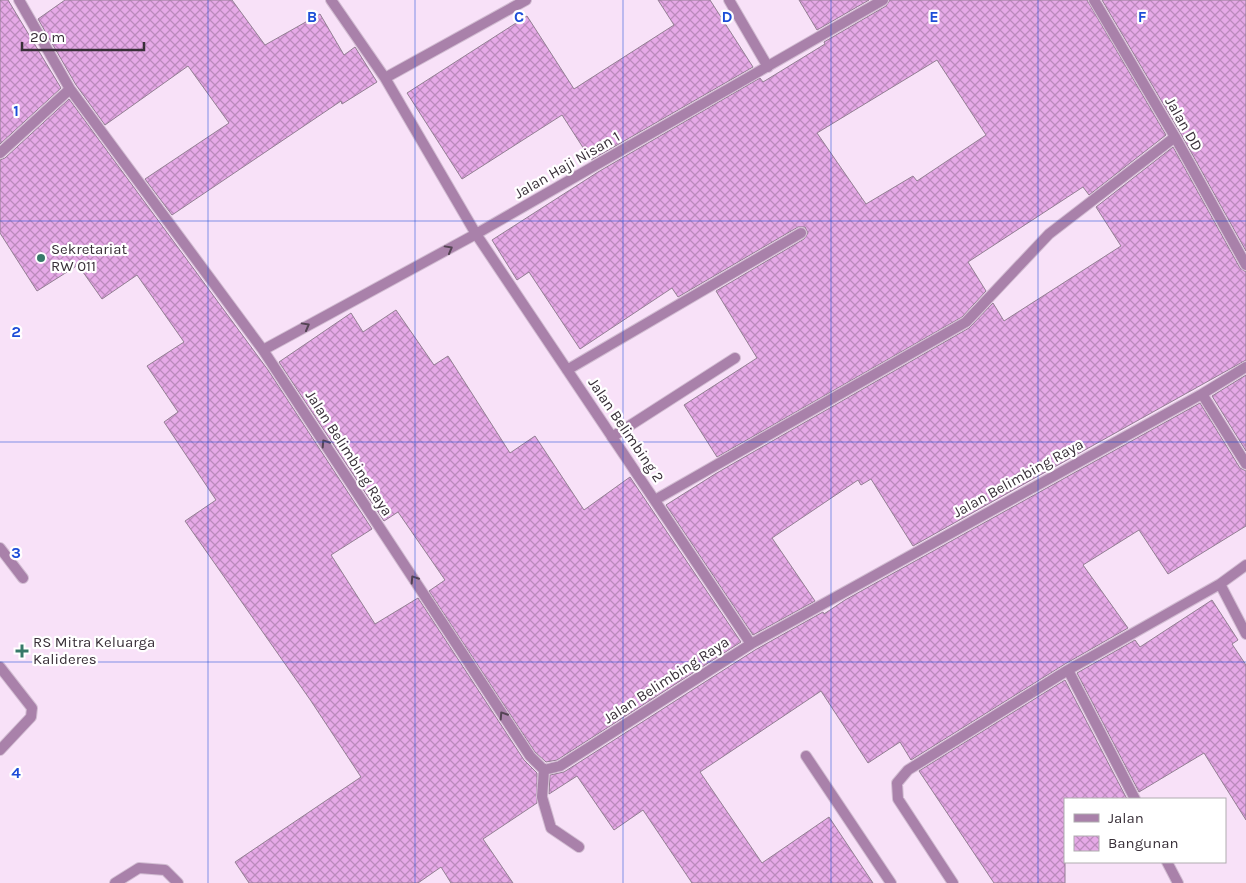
<svg xmlns="http://www.w3.org/2000/svg" width="1246" height="883" font-family="Karla,sans-serif">
<defs>
<pattern id="building-cross-hatch" width="8" height="8" patternUnits="userSpaceOnUse" patternTransform="scale(1.25)"><rect width="8" height="8" fill="#e6a9e7"/><path d="M0 0l8 8M0 8l8-8" fill="none" stroke="#bb8abc"/></pattern>
</defs>
<rect width="100%" height="100%" fill="#f8e1f8"/>
<path fill="url(#building-cross-hatch)" stroke="#937f93" fill-rule="evenodd" d="M0,0H8L61,88L0,144Z
M65,0H232L265,45L320,14L344,55L355,47L377,82L342,104L341,101L172,215L145,179L229,123L188,66L105,125L76,85L38,19Z
M658,0H710L753,67L591,160L562,115L462,179L407,93L527,16L574,89L674,25Z
M799,0H869L817,30Z
M890,0H1087L1166,135L1089,195L1083,187L968,262L986,291L962,317L717,457L684,405L757,358L716,291L804,239L808,233L805,227H798L678,297L672,288L580,349L529,272L517,280L492,240L598,172L760,78L763,82L825,44L824,42L886,6ZM937,60L986,135L917,181L913,176L866,204L817,133Z
M1102,0H1246V251L1181,134Z
M69,99L268,370L372,529L331,555L375,624L418,598L524,760L537,773V803L483,839L513,883H451L441,867L418,883H249L235,862L361,777L311,701L185,521L216,500L164,422L178,412L147,366L184,342L137,275L102,299L78,265L37,291L0,233V160L5,158Z
M1173,147L1240,268L1246,272V360L913,546L871,479L861,485L858,480L772,538L815,601L753,635L666,505L715,474L969,328L993,303L1004,321L1121,246L1096,207Z
M396,310L434,365L448,356L510,453L535,436L584,510L630,477L741,642L557,760L546,762L535,752L429,591L445,580L398,512L384,521L279,362L351,313L363,332Z
M1246,375V451L1212,396Z
M1200,403L1240,468L1246,471V526L1168,574L1139,530L1083,565L1128,628L1065,664L911,760L900,742L868,763L821,691L700,772L762,863L829,817L873,883H692L643,810L614,830L577,776L549,794L550,775L564,772L755,650L823,612L824,614L845,600Z
M1212,600L1238,640L1232,644L1246,665V820L1204,753L1139,792L1077,673L1135,640L1140,647Z
M1065,680L1127,799H1065V883H994L919,771Z"/>
<g fill="none" stroke-linecap="round" stroke-linejoin="round">
<defs>
<path id="lane" d="M612,437L735,358
M0,548L23,578
M0,667L32,708L31,717L0,750"/>
<path id="street" d="M19,0L70,89L263,350L530,756L544,770L560,766L751,644L1202,394L1246,367
M331,0L385,78L476,234L751,644
M729,0L768,67
M1094,0L1175,137L1246,265
M385,78L526,0
M0,153L70,89
M263,350L476,234L883,0
M567,370L801,233
M1202,394L1246,464
M655,500L966,322L1049,234L1175,137
M1220,584L1246,634
M1068,670L1135,799
M806,756L891,883
M544,770L542,797L551,828L579,847
M1167,862L1178,883
M115,883L139,868L165,870L178,883
M953,883L898,799L897,783L908,770L1068,670L1220,584L1246,565"/>
</defs>
<use href="#lane" stroke="#d2bdd2" stroke-width="12"/>
<use href="#street" stroke="#d2bdd2" stroke-width="12"/>
<use href="#lane" stroke="#a981aa" stroke-width="10"/>
<use href="#street" stroke="#a981aa" stroke-width="10"/>
</g>
<defs><path id="oneway-chevron" d="M-2-3.5L2.5 0L-2 3.5" fill="none" stroke-width="1.6" stroke-linecap="round" stroke-linejoin="round" transform="scale(1.25)"/></defs>
<g stroke="#544454">
<use href="#oneway-chevron" transform="translate(449 249) rotate(-29)"/>
<use href="#oneway-chevron" transform="translate(306 326) rotate(-29)"/>
<use href="#oneway-chevron" transform="translate(325 443) rotate(-123)"/>
<use href="#oneway-chevron" transform="translate(414 579) rotate(-123)"/>
<use href="#oneway-chevron" transform="translate(503 715) rotate(-123)"/>
</g>
<path fill="none" stroke="#1d4ed8" stroke-width="1" stroke-opacity="0.55" d="M208,0V883M415,0V883M623,0V883M831,0V883M1038,0V883M0,221H1246M0,442H1246M0,662H1246"/>
<g fill="#377969" stroke="#fff" stroke-width="2">
<circle cx="41" cy="258" r="5"/>
<path d="M19.5 643.5h5v5h5v5h-5v5h-5v-5h-5v-5h5z"/>
</g>
<g text-anchor="middle" stroke-width="4.5" stroke-linejoin="round" paint-order="stroke">
<g font-size="15" fill="#382f38" stroke="#fff">
<text transform="translate(1184 124) rotate(60)" y="5">Jalan DD</text>
<text transform="translate(567 165) rotate(-30)" y="5">Jalan Haji Nisan 1</text>
<text transform="translate(626 430) rotate(56)" y="5">Jalan Belimbing 2</text>
<text transform="translate(349 453) rotate(57)" y="5">Jalan Belimbing Raya</text>
<text transform="translate(1018 478) rotate(-29)" y="5">Jalan Belimbing Raya</text>
<text transform="translate(666 680) rotate(-33)" y="5">Jalan Belimbing Raya</text>
</g>
<g font-size="15" fill="#382f38" stroke="#fff" text-anchor="start">
<text x="51" y="254">Sekretariat<tspan x="51" dy="17">RW 011</tspan></text>
<text x="33" y="647">RS Mitra Keluarga<tspan x="33" dy="17">Kalideres</tspan></text>
</g>
</g>
<g font-size="16" text-anchor="middle" font-weight="bold" fill="#1d4ed8" stroke="#fff" stroke-width="4.5" stroke-linejoin="round" paint-order="stroke">
<text x="312" y="22">B</text>
<text x="519" y="22">C</text>
<text x="727" y="22">D</text>
<text x="934" y="22">E</text>
<text x="1142" y="22">F</text>
<text x="16" y="116">1</text>
<text x="16" y="337">2</text>
<text x="16" y="558">3</text>
<text x="16" y="778">4</text>
</g>
<rect x="1064" y="798" width="162" height="65" fill="#ffffff" stroke="#afacaf"/>
<rect x="1074" y="814" width="25" height="8" fill="#a981aa" stroke="#afacaf"/>
<text x="1108" y="823" font-size="15" fill="#382f38">Jalan</text>
<rect x="1074" y="836" width="25" height="15" fill="url(#building-cross-hatch)" stroke="#afacaf"/>
<text x="1108" y="848" font-size="15" fill="#382f38">Bangunan</text>
<path d="M22 42v8h122v-8" fill="none" stroke="#382f38" stroke-width="2.5"/>
<text x="30" y="42" font-size="15" fill="#382f38" stroke="#ffffff" stroke-width="4" paint-order="stroke">20 m</text>
</svg>
